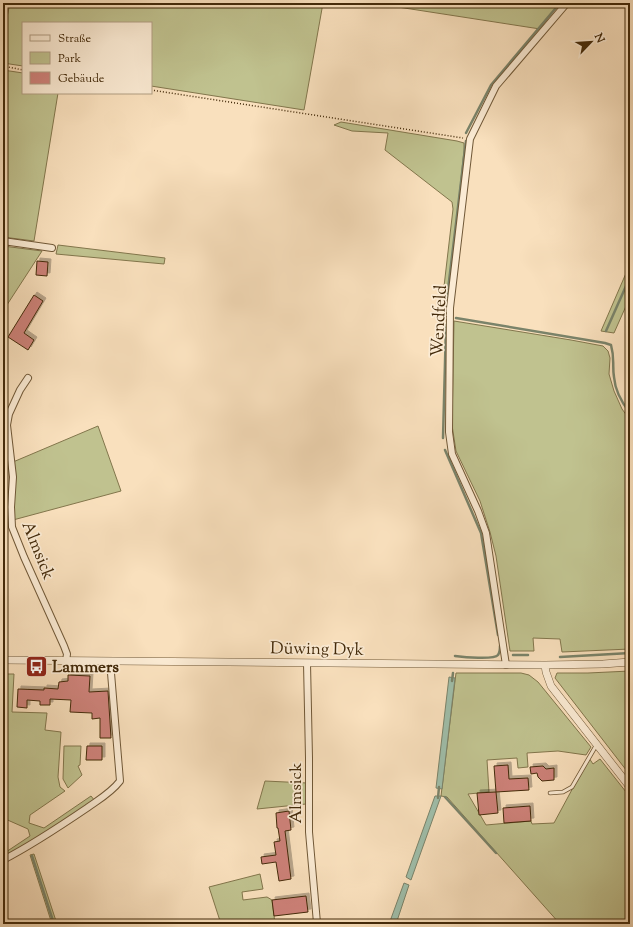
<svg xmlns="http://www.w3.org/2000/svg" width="633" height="927" font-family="'Sorts Mill Goudy',serif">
<defs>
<filter id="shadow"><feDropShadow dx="3" dy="-3" stdDeviation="0" flood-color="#0004"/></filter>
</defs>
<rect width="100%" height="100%" fill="#f9e0bd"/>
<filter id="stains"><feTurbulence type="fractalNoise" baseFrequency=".005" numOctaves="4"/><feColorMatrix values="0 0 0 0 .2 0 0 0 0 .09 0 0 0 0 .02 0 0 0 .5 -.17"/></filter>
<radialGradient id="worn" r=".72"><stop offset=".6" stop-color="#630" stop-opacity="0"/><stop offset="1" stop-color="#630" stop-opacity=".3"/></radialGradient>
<path fill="#c0c28f" stroke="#82764c" d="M10,3H323L304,110L151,86V23H23V66L3,63V24L6,22Z
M372,3H559L540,29Z
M3,70L23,73V93H58L34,241L3,237Z
M341,122L457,141L464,143V150L453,256L449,306L446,309L443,305V295L453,209L452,202L385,150L388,133L352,131L334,125Z
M58,245L165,258L164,264L56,254Z
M3,246L42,251L3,311Z
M630,264V297L614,333L601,331Z
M454,321L571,340L603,346L608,351L610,358L609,374L614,391L622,409L630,420V649L562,652L560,639L533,638L534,651H510L496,556L490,532L480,501L456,451L452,425Z
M98,426L121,491L13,520V462Z
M630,671V775L555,678L557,673H588Z
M456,673H521L529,675L538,682L591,747L586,755L558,751L527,753L528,767L518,768L517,758L487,760L489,792L468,794L486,825L531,821L532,824L554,823L589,758L593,764L600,759L630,797V924H560L447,797L441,796Z
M3,674H14L12,712L47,713L45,730L61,732L58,777L60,787L65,791L30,815L29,823L44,828L91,796L95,801L48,832L3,858V854L30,836L28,829L3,818Z
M64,746H81L80,765L78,766L82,775L68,788L63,779Z
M265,781L307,783L306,804L257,809Z
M34,854L57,924H52L30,855Z
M260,874L263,889L242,892L243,900L267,897L272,900L275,924H221L209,887Z"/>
<path fill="#9fbeaa" stroke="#7a836a" d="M449,677L455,678L442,789L436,788Z
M435,796H441L411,880L406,877Z
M404,883L409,885L396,924H389Z"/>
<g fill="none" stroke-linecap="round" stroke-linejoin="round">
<path stroke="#7a836a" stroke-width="2.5" d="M466,133L491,85L560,3
M446,306L466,141
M456,318L605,343L611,345C615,359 612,365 614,377C615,390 622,403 630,413
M606,331L630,277
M443,438L446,325
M445,450L481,533L498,635
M513,655H528
M455,656C463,657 494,660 498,655C500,652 500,649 500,646
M560,657L630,653
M452,681L453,673
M445,797L496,853
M438,798L439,787
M32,856L54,924
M323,922L327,924"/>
</g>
<path fill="#ce827a" stroke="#432a0a" filter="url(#shadow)" d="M37,261L48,262L47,276L36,275Z
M34,295L43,301L24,333L34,340L28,350L8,337Z
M68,675L90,676L89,692L108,691L111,738H100V718L92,719V713L70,712L71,700L50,699V705H40V701L27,700V708L17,707L18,689L44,690V688L58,689L59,682L68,681Z
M87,746H102V760H86Z
M508,765L509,779L528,778L529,790L496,792L498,813L479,815L477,793L496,792L494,766Z
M543,766L546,769L554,768V780L542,781L538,777L537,773L531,774L530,767Z
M530,806L531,821L504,823L503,808Z
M289,811L291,830L285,831L291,879L279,881L276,862L262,864L261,857L276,855L274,842L280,841L278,828H277L276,813Z
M306,896L308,912L274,916L272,900Z"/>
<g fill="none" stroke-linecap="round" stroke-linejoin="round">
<defs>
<path id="service" d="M550,793L563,792L572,787L597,744"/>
<path id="minor" d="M3,241L52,248
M28,378L20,390L9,414L7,425L13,477L11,507L12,527L24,557L64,646L67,654L66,661
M307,663L309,758V832L317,923
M506,665L486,533L478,511L452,454L449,432L450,308L470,139L496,86L567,3
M3,860C32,845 59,827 87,808C98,800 111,793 120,781L110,661"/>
<path id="tertiary" d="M3,660L545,665L603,664L630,662
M545,665L546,672L551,686L630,787"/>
</defs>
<use href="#service" stroke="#705837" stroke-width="4.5"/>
<use href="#minor" stroke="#705837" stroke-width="8"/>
<use href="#tertiary" stroke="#705837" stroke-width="8"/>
<path stroke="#432a0a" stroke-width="1.5" stroke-dasharray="1 2" stroke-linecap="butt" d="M3,66L23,70
M151,90L463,138"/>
<use href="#service" stroke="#fbebd4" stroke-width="3"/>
<use href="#minor" stroke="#fbebd4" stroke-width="6"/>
<use href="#tertiary" stroke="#fbebd4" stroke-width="7"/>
</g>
<defs>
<symbol id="bus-square" viewBox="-11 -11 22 22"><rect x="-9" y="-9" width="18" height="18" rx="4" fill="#8f2418" stroke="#fbebd4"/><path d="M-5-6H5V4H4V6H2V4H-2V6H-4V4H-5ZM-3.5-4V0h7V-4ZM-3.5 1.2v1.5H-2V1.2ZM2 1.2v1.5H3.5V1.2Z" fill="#fff"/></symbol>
</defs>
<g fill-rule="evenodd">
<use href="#bus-square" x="24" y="654" width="25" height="25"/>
</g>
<g text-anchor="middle" stroke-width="3.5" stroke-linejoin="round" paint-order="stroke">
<g font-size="17" fill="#432a0a" stroke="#fbebd4">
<text transform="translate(438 321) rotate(-87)" y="6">Wendfeld</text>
<text transform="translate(39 550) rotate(68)" y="6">Almsick</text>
<text transform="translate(317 648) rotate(1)" y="6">Düwing Dyk</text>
<text transform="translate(295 793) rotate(-90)" y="6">Almsick</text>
</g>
<g font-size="17" font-weight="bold" fill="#432a0a" stroke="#fbebd4" text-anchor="start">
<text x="52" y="672">Lammers</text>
</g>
</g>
<rect width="633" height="927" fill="none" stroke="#f9e0bd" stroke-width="16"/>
<rect x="4" y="4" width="625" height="919" fill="none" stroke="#432a0a" stroke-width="2"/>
<rect x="8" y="8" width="617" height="911" fill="none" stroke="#432a0a"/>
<rect x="22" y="22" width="130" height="72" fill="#fbebd4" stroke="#b19e83"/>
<rect x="30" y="35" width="20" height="6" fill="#fbebd4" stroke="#b19e83"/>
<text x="58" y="42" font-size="12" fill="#432a0a">Straße</text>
<rect x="30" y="52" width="20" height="12" fill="#c0c28f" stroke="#b19e83"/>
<text x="58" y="62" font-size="12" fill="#432a0a">Park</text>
<rect x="30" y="72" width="20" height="12" fill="#ce827a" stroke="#b19e83"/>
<text x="58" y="82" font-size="12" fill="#432a0a">Gebäude</text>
<g transform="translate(591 42) rotate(65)" stroke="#fbebd4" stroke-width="3" paint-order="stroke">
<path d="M0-3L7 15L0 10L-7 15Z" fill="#432a0a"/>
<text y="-6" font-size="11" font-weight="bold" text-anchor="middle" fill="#432a0a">N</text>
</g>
<rect width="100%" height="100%" filter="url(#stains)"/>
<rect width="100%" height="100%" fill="url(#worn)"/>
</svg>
